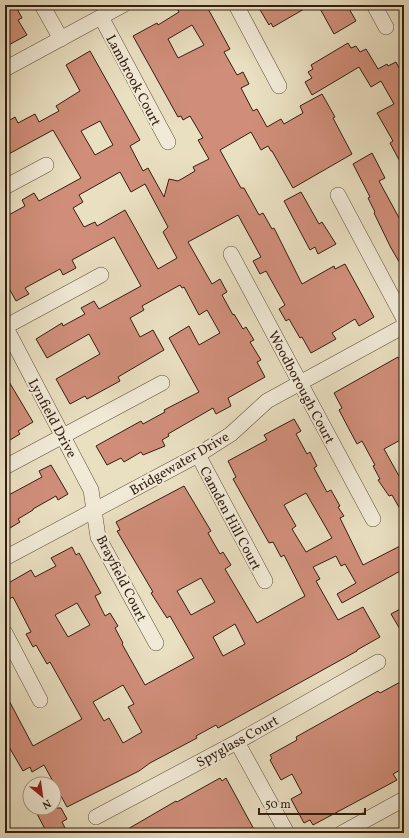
<svg xmlns="http://www.w3.org/2000/svg" width="409" height="838" font-family="Vollkorn,serif">
<rect width="100%" height="100%" fill="#e9dfc1"/>
<filter id="stains"><feTurbulence type="fractalNoise" baseFrequency=".005" numOctaves="4"/><feColorMatrix values="0 0 0 0 .2 0 0 0 0 .09 0 0 0 0 .02 0 0 0 .5 -.17"/></filter>
<radialGradient id="worn" r=".72"><stop offset=".6" stop-color="#630" stop-opacity="0"/><stop offset="1" stop-color="#630" stop-opacity=".3"/></radialGradient>
<path fill="#d08e7a" stroke="#331e10" fill-rule="evenodd" d="M15,5L22,18L18,20L27,35L5,47V10Z
M187,5H206L230,49L224,52L237,75L243,72L249,84L241,88L253,111L257,109L267,127L281,119L284,124L303,113L300,106L322,94L335,117L333,118L352,154L293,188L272,151H271L268,146L261,150L251,132L220,150L241,188H244L259,215L263,213L272,229L274,228L302,284L334,266L335,269L345,264L374,317L359,326L355,319L332,333L336,339L311,353L302,337L300,338L289,319L286,321L279,309L285,305L266,271L260,274L253,261L261,257L238,215L188,242L212,284L220,279L227,292L222,295L233,315L234,314L243,329L246,327L254,340L250,342L261,360L257,362L265,377L228,398L231,406L216,414L213,408L168,434L169,436L162,440L165,446L143,455L141,452L124,462L121,458L107,465L96,446L141,421L143,424L165,412L164,410L199,392L169,338L189,326L199,345L220,333L207,310L199,315L184,287L182,288L180,285L142,306L144,310L130,318L140,337L153,330L164,350L118,377L120,381L87,399L85,396L70,404L56,379L100,354L89,334L47,358L36,339L62,323L63,326L85,314L81,308L94,301L99,309L141,286L114,237L72,260L76,268L63,275L60,269L25,288L29,294L16,301L5,281V217L25,206L22,200L34,193L39,201L81,178L53,130L5,156V123L15,117L18,123L35,114L39,122L59,111L56,106L80,91L66,65L90,51L140,140L130,146L143,171L148,168L164,197L169,179L178,181L185,177L195,171L193,167L209,159L198,140L203,138L190,116L183,120L181,116L178,117L133,36L157,23L158,25L179,12L178,10ZM192,25L204,45L178,58L168,39ZM100,121L113,145L95,155L81,131ZM120,172L131,192L145,184L168,227L163,232L177,258L158,269L125,210L97,226L95,222L84,227L73,208L83,202L79,195Z
M266,5H311L273,27L271,23L269,25L259,8Z
M318,5H347L356,21L334,34Z
M348,43L351,48L356,46L360,52L366,49L378,69L387,64L388,66L396,62L399,68L404,65V169L390,143L393,141L377,113L394,104L381,81L371,87L359,67L312,95L305,82L312,78L308,72L313,69L311,65Z
M372,153L385,178L379,181L404,227V270L391,248L374,213L375,212L368,198L370,197L353,164Z
M301,192L319,224L322,222L336,244L318,254L315,247L310,250L284,201Z
M398,357L404,368V438L384,449L404,485V516L392,495L389,496L378,480L380,479L373,466L375,465L362,441L357,444L350,431L339,410L342,408L334,393Z
M5,375L33,422L18,431L20,434L5,443Z
M294,419L301,431L296,434L307,454L310,452L317,466L314,468L327,492L331,490L340,506L338,507L344,516L340,518L363,565L404,544V569L342,603L337,594L356,583L345,564L341,566L336,556L313,567L320,579L316,581L338,620L363,607L380,637L357,650V651L218,728L216,725L196,736L197,738L150,763L139,771L67,807L44,765L32,772L30,767L23,771L5,740V693L33,746L82,719L50,662L47,664L36,645L33,647L26,634L31,632L13,597L5,601V585L31,570L35,577L56,566L51,558L72,547L76,555L79,553L101,593L95,596L105,616L110,613L118,626L115,628L123,643L122,644L145,685L194,658L170,616L167,618L151,593L153,592L117,531L120,530L116,522L184,486L211,531L208,533L220,554L223,552L231,565L225,569L257,623L305,596L284,555L281,557L273,542L269,543L233,479L236,477L228,461L267,440L264,435ZM306,493L332,538L306,552L292,529L296,526L284,505ZM201,578L215,602L191,615L177,591ZM77,603L90,625L68,637L55,615ZM235,624L245,644L223,656L213,637ZM123,685L134,704L128,707L142,732L123,743L109,718L104,721L93,702Z
M51,465L68,494L58,500L56,496L33,509V510L18,519L20,522L10,528L5,519V497L42,477L39,471Z
M404,607V636L391,614Z
M404,680V768L393,774L397,780L313,825L310,820L304,823L291,799L302,793L292,774L281,780L270,760L272,758L270,755L297,740L296,737L378,691L380,693Z
M220,778L222,781L226,778L256,833H121L176,801L177,802Z
M34,808H61L67,819L62,822L66,830L60,833H47Z"/>
<g fill="none" stroke-linecap="round" stroke-linejoin="round">
<defs>
<path id="minor" d="M42,5L61,39
M236,5L279,86
M374,5L386,27
M101,17L168,142
M5,69L123,5
M5,187L46,165
M338,195L404,319
M231,254L373,519
M5,326L91,490L98,537L156,643
M5,327L101,275
M198,455L265,581
M5,467L162,383
M5,558L198,455L231,434L267,401L404,326
M5,633L40,700
M237,742L287,833
M96,817L237,742L378,662
M342,833L404,799"/>
</defs>
<use href="#minor" stroke="#604e3c" stroke-width="16"/>
<use href="#minor" stroke="#f1ead7" stroke-width="15"/>
</g>
<g text-anchor="middle" stroke-width="4" stroke-linejoin="round" paint-order="stroke">
<g font-size="14" fill="#331e10" stroke="#f1ead7">
<text transform="translate(134 80) rotate(62)" y="5">Lambrook Court</text>
<text transform="translate(302 387) rotate(62)" y="5">Woodborough Court</text>
<text transform="translate(53 418) rotate(62)" y="5">Lynfield Drive</text>
<text transform="translate(179 463) rotate(-30)" y="5">Bridgewater Drive</text>
<text transform="translate(231 518) rotate(62)" y="5">Camden Hill Court</text>
<text transform="translate(122 578) rotate(63)" y="5">Brayfield Court</text>
<text transform="translate(237 741) rotate(-29)" y="5">Spyglass Court</text>
</g>
</g>
<rect width="409" height="838" fill="none" stroke="#e9dfc1" stroke-width="20"/>
<rect x="6" y="6" width="397" height="826" fill="none" stroke="#331e10" stroke-width="2"/>
<rect x="10" y="10" width="389" height="818" fill="none" stroke="#331e10"/>
<g transform="translate(42 796) rotate(151)"><circle r="19" fill="#f1ead7" stroke="#a59887"/>
<path d="M0-3L7 15L0 10L-7 15Z" fill="#8f2418"/>
<text y="-6" font-size="11" font-weight="bold" text-anchor="middle" fill="#331e10">N</text>
</g>
<path d="M259 808v6h106v-6" fill="none" stroke="#331e10" stroke-width="2"/>
<text x="265" y="808" font-size="12" fill="#331e10" stroke="#f1ead7" stroke-width="3" paint-order="stroke">50 m</text>
<rect width="100%" height="100%" filter="url(#stains)"/>
<rect width="100%" height="100%" fill="url(#worn)"/>
</svg>
